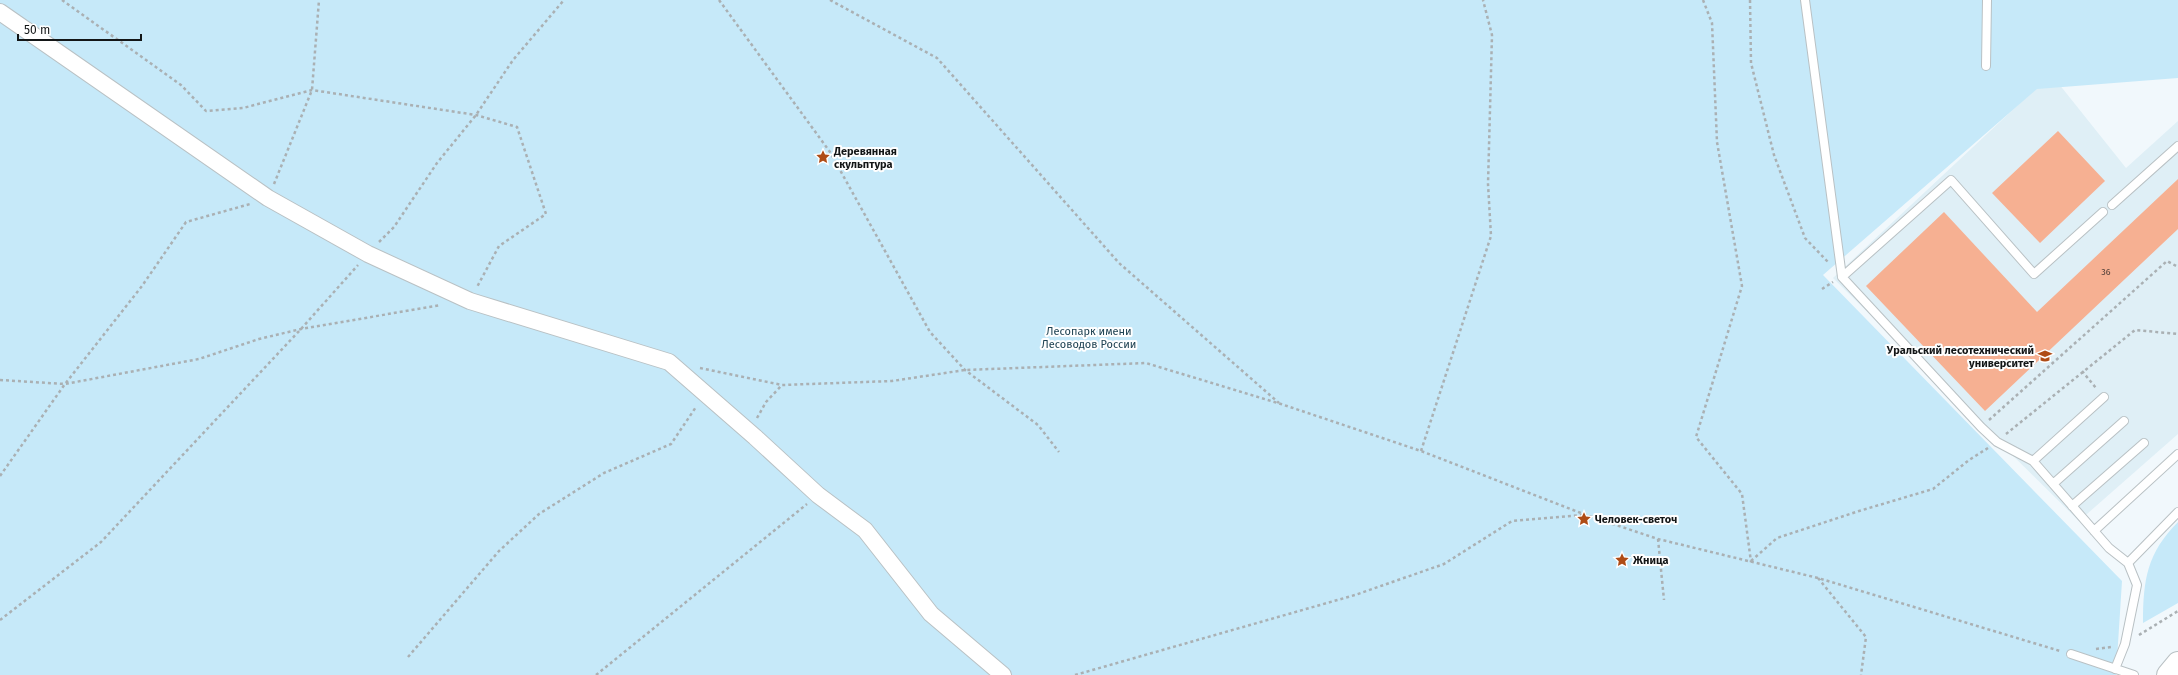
<svg xmlns="http://www.w3.org/2000/svg" width="2178" height="675" font-family="'Fira Sans',sans-serif">
<rect width="100%" height="100%" fill="#f1f8fc"/>
<path fill="#dfeff6" d="M2051,74L2126,168L2178,121V434L2079,521L1833,278Z"/>
<path fill="#c6e9f9" d="M0,0H2178V78L2037,89L1823,275L2122,581L2116,675H0Z
M2178,522V603L2143,623C2143,580 2147,553 2178,522Z"/>
<path fill="#f6b092" d="M2058,131L2105,181L2040,243L1992,193Z
M2178,179V229L1985,411L1866,286L1944,212L2037,312Z"/>
<g fill="none" stroke-linecap="round" stroke-linejoin="round">
<defs>
<path id="lane" d="M1805,0L1842,277L1981,427L1997,442L2033,461L2109,548L2128,563
M1986,66L1987,0
M2112,205L2178,146
M1842,277L1951,180L2034,274L2103,212
M2033,461L2104,397
M2053,484L2124,421
M2072,506L2144,443
M2094,531L2178,454
M2071,654L2134,675
M2115,669L2125,644L2137,585L2128,563L2178,512"/>
<path id="street" d="M0,12L268,198L368,254L470,301L669,362L755,437L818,495L865,530L931,614L1003,675"/>
<path id="secondary" d="M2168,675L2178,663"/>
</defs>
<use href="#lane" stroke="#b9c1c4" stroke-width="10"/>
<use href="#street" stroke="#b9c1c4" stroke-width="18"/>
<use href="#secondary" stroke="#b9c1c4" stroke-width="24"/>
<path stroke="#aab0b3" stroke-width="2.5" stroke-dasharray="3 3" stroke-linecap="butt" d="M62,0L181,85L206,111L243,108L312,90L476,115L517,127L546,214L499,246L477,287
M719,0L830,152L930,332L965,370L1038,425L1059,452
M830,0L937,58L1119,263L1279,403
M1703,0L1712,23L1717,142L1742,286L1696,437L1742,494L1751,562
M1750,0L1751,63L1774,155L1805,238L1828,262
M274,184L312,90L319,0
M379,242L394,227L437,163L476,115L513,60L564,0
M1822,289L1833,282
M700,368L782,385L892,381L965,370L1146,363L1281,404L1421,451L1586,515L1658,539L1818,578L2060,651
M2082,371L2096,388
M0,380L65,384L199,359L259,339L301,329L441,305
M757,418L766,402L782,385
M1989,420L2167,261L2178,267
M2006,434L2135,330L2178,334
M1421,451L1491,236L1488,184L1492,35L1483,0
M0,476L65,384L142,286L186,222L250,204
M1658,539L1664,600
M1751,561L1777,538L1859,511L1933,489L1969,460L1988,448
M1818,578L1866,637L1861,675
M0,620L101,542L301,329L358,265
M2139,635L2178,611
M2096,649L2111,647
M408,657L499,551L539,514L604,473L671,444L696,407
M596,675L807,504
M1075,675L1355,595L1444,564L1512,521L1584,515"/>
<use href="#lane" stroke="#fff" stroke-width="8"/>
<use href="#street" stroke="#fff" stroke-width="16"/>
<use href="#secondary" stroke="#fff" stroke-width="22"/>
</g>
<defs>
<symbol id="sight-bare" viewBox="-9 -9 18 18"><path d="M0-6L1.8-2.2L6-1.7L2.9 1.2L3.7 5.4L0 3.3L-3.7 5.4L-2.9 1.2L-6-1.7L-1.8-2.2Z" fill="#af4c16" stroke="#fff" stroke-width="2.5" paint-order="stroke"/></symbol>
<symbol id="university-bare" viewBox="-9 -9 18 18"><path d="M0-5L7-2L0 1L-7-2ZM-4 1L0 2.5L4 1V4Q0 6-4 4Z" fill="#af4c16" stroke="#fff" stroke-width="2.5" paint-order="stroke"/></symbol>
</defs>
<g fill-rule="evenodd">
<use href="#sight-bare" x="813" y="147" width="20" height="20"/>
<use href="#university-bare" x="2035" y="346" width="20" height="20"/>
<use href="#sight-bare" x="1574" y="509" width="20" height="20"/>
<use href="#sight-bare" x="1612" y="550" width="20" height="20"/>
</g>
<g text-anchor="middle" stroke-width="4" stroke-linejoin="round" paint-order="stroke">
<g font-size="9" fill="#4c3c36">
<text x="2106" y="275">36</text>
</g>
<g font-size="11" font-weight="bold" fill="#131617" stroke="#fff" text-anchor="start">
<text x="834" y="155">Деревянная<tspan x="834" dy="13">скульптура</tspan></text>
<text x="2034" y="354" text-anchor="end">Уральский лесотехнический<tspan x="2034" dy="13">университет</tspan></text>
<text x="1595" y="523">Человек-светоч</text>
<text x="1633" y="564">Жница</text>
</g>
<g font-size="11" fill="#1e4252" stroke="#fff">
<text x="1089" y="335">Лесопарк имени<tspan x="1089" dy="13">Лесоводов России</tspan></text>
</g>
</g>
<path d="M18 34v6h123v-6" fill="none" stroke="#131617" stroke-width="2"/>
<text x="24" y="34" font-size="12" fill="#131617" stroke="#ffffff" stroke-width="3" paint-order="stroke">50 m</text>
</svg>
